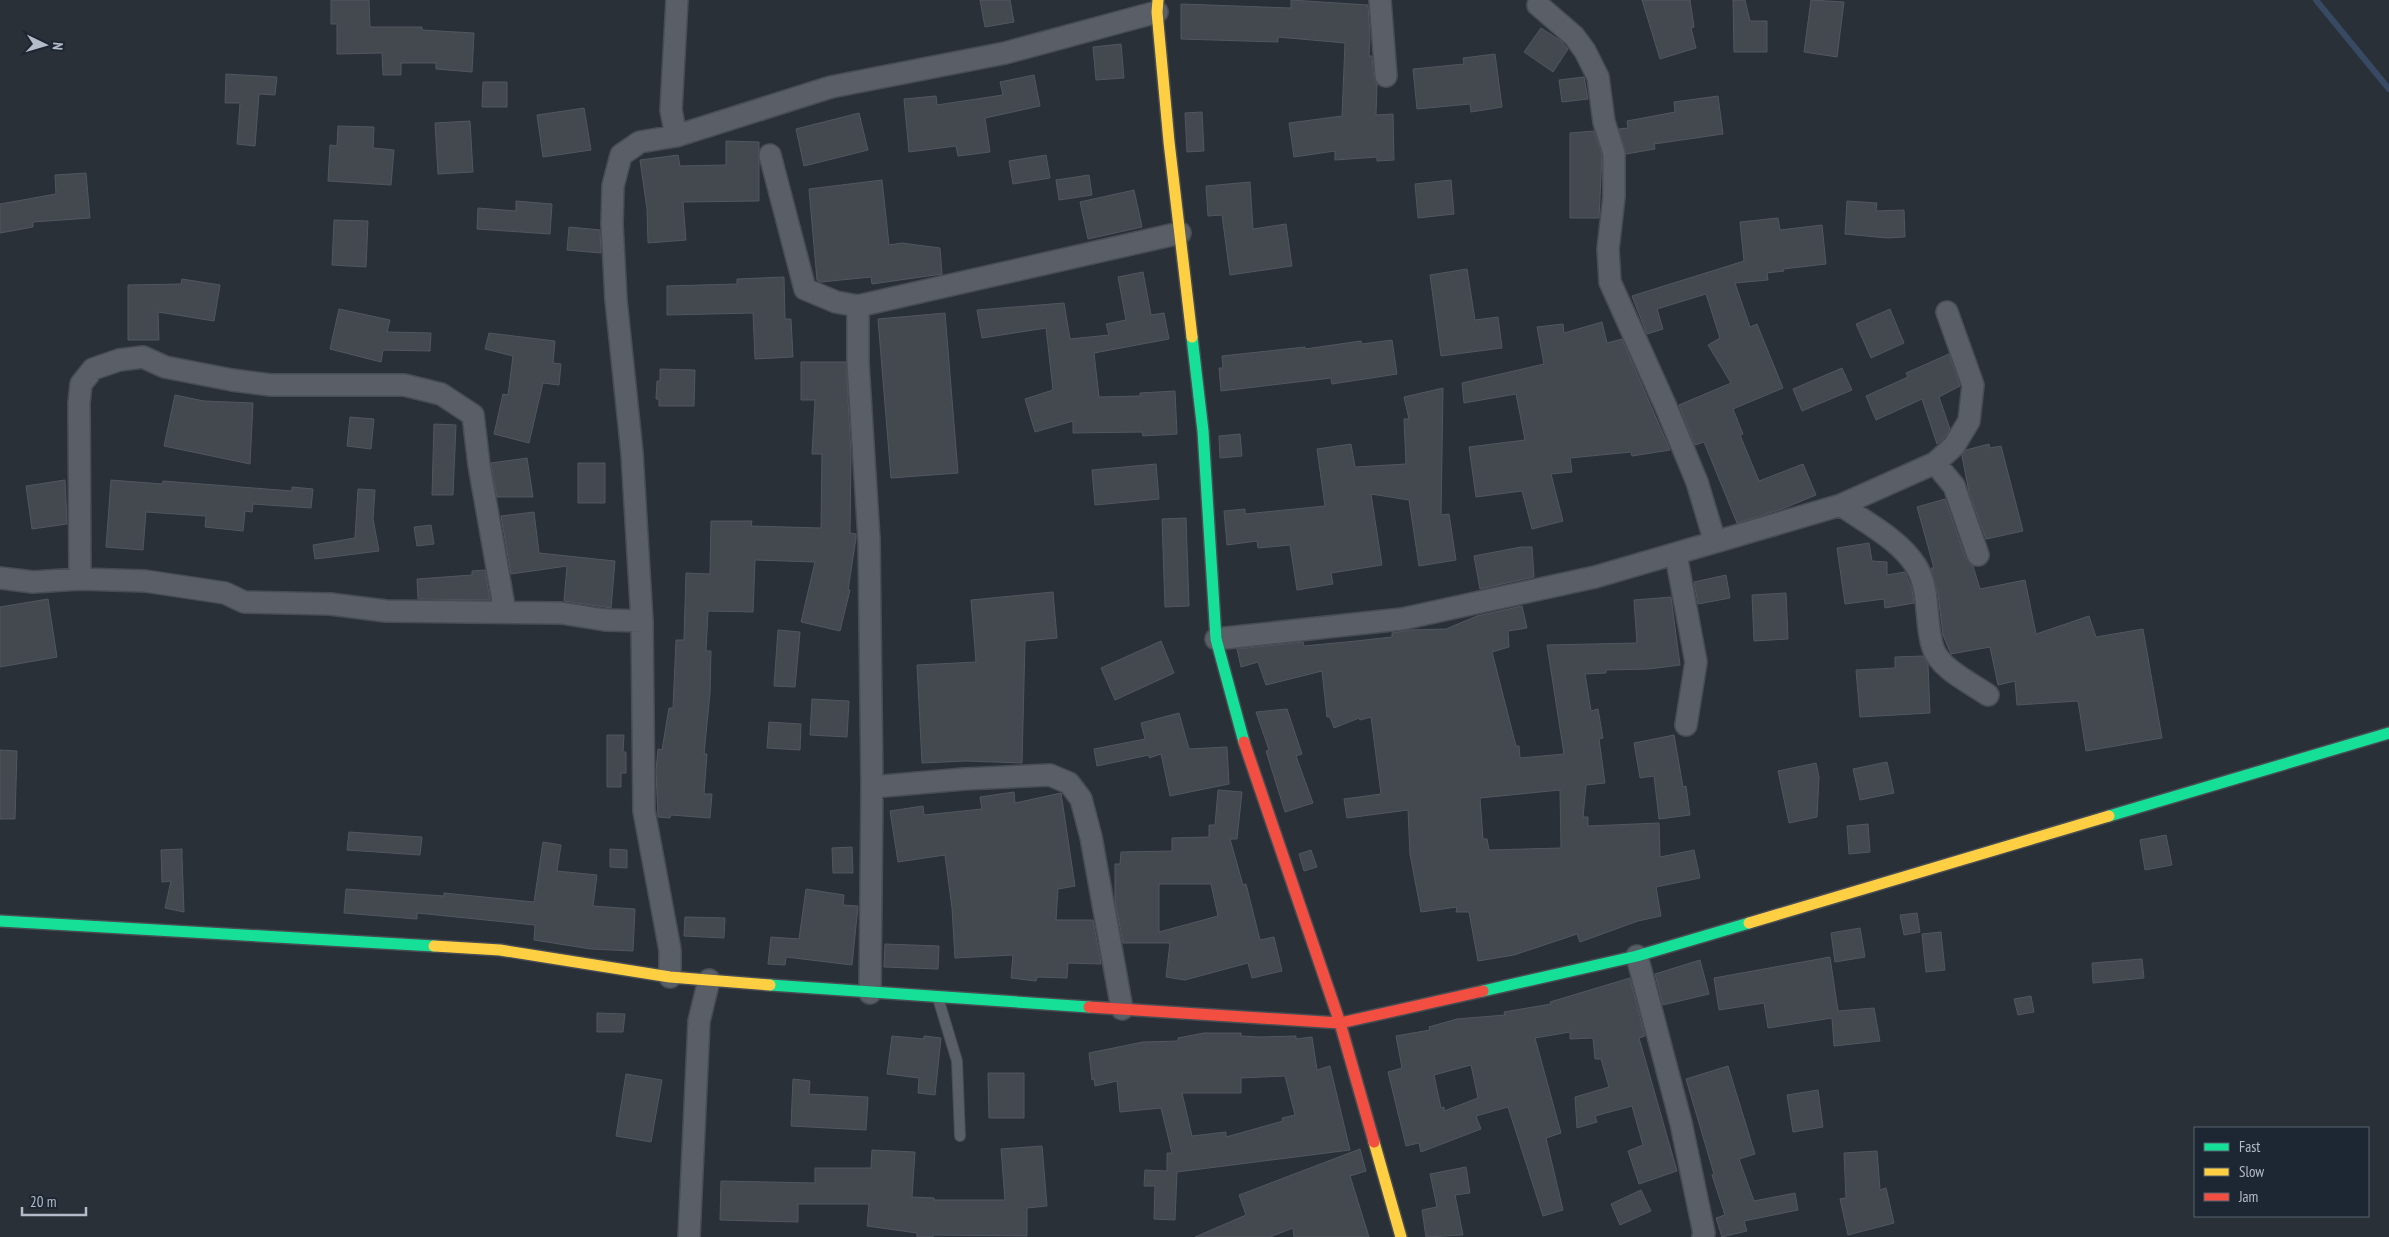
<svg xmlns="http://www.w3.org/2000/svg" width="2389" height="1237" font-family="'PT Sans Narrow',sans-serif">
<rect width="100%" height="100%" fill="#2a3038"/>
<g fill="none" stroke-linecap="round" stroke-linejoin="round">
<path stroke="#384963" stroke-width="6" d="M2316,0L2389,89"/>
</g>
<path fill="#444950" stroke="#52575f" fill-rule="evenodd" d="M331,0H369L370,27H422V30L474,33L472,72L436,69V63H401V75H383L382,53L337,54V24H331Z
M980,0H1010L1014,22L985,27Z
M1291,0L1368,5L1370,37L1369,56H1372L1374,77L1377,85L1376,115L1393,114L1394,160L1377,161V157L1335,160V151L1294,157L1289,123L1342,116L1345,43L1278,37V42L1181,39V4L1291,8Z
M1642,0H1690L1694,27L1691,28L1696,48L1660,59Z
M1733,0H1745L1750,21H1767V52H1734Z
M1811,0L1844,2L1837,57L1804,52Z
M1541,28L1561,41L1568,49L1553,72L1524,52Z
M1121,44L1124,78L1096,80L1093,47Z
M1495,54L1502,107L1471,112L1470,104L1417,109L1413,69L1464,64L1463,58Z
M226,74L277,77L275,95L259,94L255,146L237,144L240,103H225Z
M1034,75L1040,106L985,118L990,152L958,156L956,146L909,152L904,99L936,96L937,105L1003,95L1000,82Z
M1584,77L1588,99L1562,102L1559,80Z
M483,82H507V107H482Z
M1718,96L1723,134L1654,144L1655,149L1626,154L1619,129L1628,128L1627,121L1675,112L1674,102Z
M584,108L591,150L543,157L537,115Z
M1202,112L1204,151L1187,152L1185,113Z
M859,113L868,150L804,166L796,129Z
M470,121L473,172L438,174L435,123Z
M338,126L374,127L373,148L394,150L391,185L328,181L330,145L337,146Z
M1594,131L1602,155L1599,218H1570V133Z
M726,141L759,142V201L683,202L686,240L648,243L647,209L640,160L678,155L680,166L726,165Z
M1046,155L1050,178L1013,184L1009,161Z
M86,173L90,218L33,222V227L0,233V204L56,194L55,175Z
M1089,175L1092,195L1059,200L1056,180Z
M882,180L889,245L902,243L940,248L942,274L872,284L871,277L821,282L817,280L809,189Z
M1451,180L1454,214L1418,218L1415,184Z
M1250,182L1253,229L1286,224L1292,266L1230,275L1222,215L1208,216L1206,186Z
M1134,190L1142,227L1088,239L1080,202Z
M516,201L552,204L550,234L477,229L478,208L516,211Z
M1847,201L1877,203L1876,211L1904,210L1905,237L1887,238L1845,234Z
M1778,218L1780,230L1822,225L1826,264L1783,269L1784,271L1767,273L1768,280L1735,283L1750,327L1757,324L1783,388L1733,409L1743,434L1740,435L1759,481L1803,464L1816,495L1782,509L1737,523L1704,442L1695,445L1679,405L1731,383L1708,345L1720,338L1706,294L1657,309L1663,329L1647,334L1632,296L1744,261L1740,222Z
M334,220L368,221L366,267L332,265Z
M569,227L600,230L601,253L567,250Z
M1467,269L1475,320L1498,317L1502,348L1441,356L1430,275Z
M1143,272L1151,315L1164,313L1169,339L1094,353L1099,397L1140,396V393L1175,391L1177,434L1143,436L1142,432L1073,433V421L1035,432L1025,399L1053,390L1046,328L982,338L977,310L1064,303L1070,339L1109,335L1106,324L1126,320L1118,277Z
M784,277L785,319H791L793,357L755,359L753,313L667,315V286L737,284V279Z
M182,279L220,285L214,321L158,312L159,340H128V285L181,284Z
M339,309L390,320L387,332L431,333L430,351L383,350L381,362L330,349Z
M1890,309L1904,343L1871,358L1856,324Z
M945,313L958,473L891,478L878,319Z
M1602,322L1607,343L1622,339L1670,450L1632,456L1631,452L1570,458L1572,472L1551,474L1563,521L1532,529L1522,491L1476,497L1469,447L1525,440L1516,394L1464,403L1462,383L1544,364L1537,327L1563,324L1564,333Z
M489,333L555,341L553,363L561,364L559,385L543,383L529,443L494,434L503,394L508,395L513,356L485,349Z
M1392,340L1397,374L1332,384L1331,378L1221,391L1219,368H1223L1222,356L1305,347V349L1361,341L1362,344Z
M1949,354L1960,386L1939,397L1950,429L1944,438L1937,444L1922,399L1876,420L1866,396L1908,377L1906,373Z
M801,362H846L851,455L850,533L856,534V538L848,590H850L840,631L801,622L815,562L755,560L753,612L708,611L706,651H711L710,693L704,754H707L704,794H712L710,818L671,815L670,818L658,817L656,771L658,749L662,750L669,708H673L676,640H684L686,573L710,574L711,521H752L751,526L821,528L822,454H812L815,400H801Z
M1842,368L1852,390L1802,411L1793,389Z
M660,369L695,370L694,406H659V399H656L657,381H660Z
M1443,388L1441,515L1449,514L1456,560L1419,566L1409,500L1371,494L1382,565L1331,573L1333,584L1297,590L1290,545L1258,548L1257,541L1227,545L1224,511L1245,509V514L1325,506L1317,449L1351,444L1355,467L1406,464L1404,419H1409L1404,397Z
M175,395L204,401L253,403L250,464L164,446Z
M350,417L374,419L371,449L347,446Z
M434,424L456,425L453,495H432Z
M1240,434L1242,456L1220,458L1219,436Z
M1989,444L1990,448L2001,446L2023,531L1986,539L1969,492L1962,456L1966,450Z
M527,458L533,497H497L491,463Z
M578,463H605V503H578Z
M1156,464L1159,499L1095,505L1092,470Z
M65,480L67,524L32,529L26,486Z
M111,480L162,484L163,481L292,491V487L313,489L311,508L253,504L252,512L245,511L243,531L205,527L206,516L146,512L143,550L106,547Z
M358,489L375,490L373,519L379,551L315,559L313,545L355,538Z
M1945,499L1966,559L1973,566L1980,589L2025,580L2036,634L2089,616L2096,637L2143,629L2162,738L2086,751L2078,701L2017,705L2015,681L1998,685L1990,647L1951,654L1943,635L1938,594L1931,568H1934L1917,507Z
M534,512L539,553L615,561L611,608L564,601L567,566L511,574L501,516Z
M1186,518L1189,606L1165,607L1162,519Z
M431,525L434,544L417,546L414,527Z
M1869,543L1872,561L1887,562V575L1905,572L1912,589L1914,603L1885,608L1884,599L1845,604L1837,548Z
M1521,547H1532L1534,577L1480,589L1474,556Z
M485,570L490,600L418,599L417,579L472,575V571Z
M1726,575L1730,598L1698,604L1694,582Z
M1053,592L1057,638L1025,641L1022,763L966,761L922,763L917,665L976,662L971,600Z
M1786,593L1788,639L1754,641L1752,595Z
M1671,597L1680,665L1649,669L1606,670V673L1585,674L1591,711L1598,709L1603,738L1599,739L1605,783L1586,785L1583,817H1588V826L1659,823L1660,857L1694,850L1700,878L1656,887L1661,916L1638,921L1580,942L1577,934L1514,955L1478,961L1469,912H1456L1457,907L1421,912L1410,854L1408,810L1347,818L1344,799L1381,794L1371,717L1360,720L1359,718L1334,728L1330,717H1327L1322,671L1266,685L1258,662L1241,667L1237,649L1303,642L1304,646L1356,641L1392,637V633L1410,630L1446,629L1477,616L1522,606L1527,628L1508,631L1509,647L1492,652L1516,746H1519L1520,758L1564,754L1547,645L1637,643L1634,600ZM1560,790L1561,848L1489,850L1487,839H1483L1480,798Z
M48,599L57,657L0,667V607Z
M778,630L800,632L795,687L774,686Z
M1161,641L1174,673L1115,700L1101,668Z
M1923,656L1928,665L1930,713L1860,717L1856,670L1895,668V657Z
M812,699L849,701L847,737L810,735Z
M1287,709L1302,754L1296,756L1313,803L1285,812L1266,751L1269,750L1256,712Z
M1179,713L1189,749L1227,747L1229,784L1170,796L1161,754L1149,758V755L1097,766L1094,749L1145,739L1141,723Z
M769,722L801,724L800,750L767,748Z
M607,735H624L623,752H626V773H621V787H607Z
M1674,735L1683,787L1686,786L1690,815L1659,819L1654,776L1640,778L1634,743Z
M0,750L17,751L15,819H0Z
M1887,762L1894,793L1860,800L1853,769Z
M1816,763L1819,777L1817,817L1789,823L1778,771Z
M1218,790L1242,792L1237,839H1230L1243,885L1246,884L1260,940L1274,937L1282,971L1252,978L1248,963L1185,980L1166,977L1170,943H1123L1115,901V864H1120L1121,852L1172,851V838L1209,837V825H1215ZM1159,884H1211L1218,916L1159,932Z
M1014,792L1015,803L1061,793L1075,886L1058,889L1056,920H1093L1101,964L1068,963L1067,978L1037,977L1036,981L1011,978L1013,955L955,958L952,908L945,855L898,862L890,811L923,806L924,815L982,809L980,797Z
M1868,824L1870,852L1849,854L1847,826Z
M349,832L422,837L420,855L347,850Z
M2166,835L2172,865L2145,870L2140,840Z
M543,842L561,845L557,871L597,875L593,906L635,909L633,951L591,949L534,940L535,925L417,913V919L344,913L346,889L444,896V893L534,902Z
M852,847L853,873H833L832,848Z
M182,849V857L184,912L165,908L171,881L162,882L161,850Z
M610,849L627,850V868L610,867Z
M1311,850L1317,867L1304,871L1299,854Z
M806,889L844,895L843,905L858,906L852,965L786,957L785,965L768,964L771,937L799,939Z
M1917,913L1920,932L1904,935L1900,915Z
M685,917L725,918L724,938L684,936Z
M1860,928L1865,957L1835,962L1831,933Z
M1941,932L1945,970L1926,972L1922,934Z
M885,944L939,946L938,969L884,967Z
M1830,957L1838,1011L1874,1008L1880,1041L1834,1046L1832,1018L1768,1028L1764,1003L1719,1010L1714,978Z
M2142,959L2144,978L2093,983L2092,963Z
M1700,960L1709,994L1663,1005L1655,974Z
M1630,978L1645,1036L1639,1038L1677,1171L1639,1184L1628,1151L1643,1145L1632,1106L1595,1116L1597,1122L1577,1128L1575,1097L1609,1087L1601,1059H1595L1593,1038L1570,1039V1032L1535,1038L1561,1133L1546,1138L1563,1210L1543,1216L1508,1107L1476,1116L1481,1129L1421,1152L1419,1143L1406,1146L1388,1072L1402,1068L1396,1036L1430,1030L1429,1027L1457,1019L1505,1015L1504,1012L1551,1004L1550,1002ZM1471,1065L1478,1098L1444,1111V1107L1441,1108L1434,1075Z
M2031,996L2034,1012L2018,1015L2014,999Z
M597,1013L625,1014L623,1032H597Z
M1204,1033H1241V1036L1260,1037L1296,1036V1039L1312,1037L1317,1070L1330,1066L1350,1150L1177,1172L1175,1220L1154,1219L1155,1186H1144L1145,1170L1167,1171V1153H1172L1161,1108L1120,1112L1117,1081L1095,1086L1094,1079L1092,1080L1089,1053L1143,1042L1178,1041V1038ZM1285,1076L1295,1115L1282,1118L1283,1121L1226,1137V1132L1192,1136L1182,1093H1241V1078Z
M892,1036L924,1039V1036L941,1038L935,1095L918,1093L919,1078L887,1074Z
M1728,1066L1755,1154L1739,1159L1754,1201L1795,1193L1798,1210L1744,1221L1747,1231L1722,1237L1716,1218L1725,1215L1712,1175L1714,1174L1686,1079Z
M988,1073H1024V1118H989Z
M626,1074L662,1080L651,1142L616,1136Z
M793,1079L810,1081L809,1094L868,1097L866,1130L791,1126Z
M1818,1090L1823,1127L1793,1132L1787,1095Z
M1042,1146L1047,1206L1027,1208V1236L933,1235V1237H917V1233L867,1226L869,1204H798V1222L720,1220L721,1181L815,1183V1168H871L872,1150L915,1152L912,1197L934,1198V1200H1005L1001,1149Z
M1360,1149L1366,1171L1350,1176L1369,1237H1294L1293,1228L1270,1237H1195L1246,1215L1239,1195Z
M1877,1151L1880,1190L1886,1188L1894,1223L1848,1235L1840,1199L1846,1198L1844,1153Z
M1466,1167L1470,1193L1455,1195L1463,1235L1426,1237L1422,1210L1437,1207L1430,1174Z
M1641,1190L1651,1211L1620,1225L1611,1204Z"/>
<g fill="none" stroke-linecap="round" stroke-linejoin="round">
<defs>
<path id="lane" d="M938,998L957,1061L960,1136"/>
<path id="street" d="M1380,0L1386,76
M676,136L671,110L677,0
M770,155L805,289L836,302L858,306
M1935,463L1954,486L1978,555
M1841,505C1866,523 1899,539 1916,566C1931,591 1924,621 1933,648C1940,669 1971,683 1988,695
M1715,542L1841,505L1935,463L1954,446L1969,421L1973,385L1947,312
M1676,555L1696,662L1686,725
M0,578L33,582L80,579L145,581L225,593L244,602L330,604L386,611L561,613L605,620L642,621
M80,579L79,403L81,384L93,369L119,360L143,357L165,367L232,380L271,385H404L441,394L473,415L479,465L505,612
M1216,639L1402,619L1595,577L1715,542L1697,482L1666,407L1610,282L1608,249L1614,197V153L1604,122L1598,77L1585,51L1574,36L1538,5
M872,787L964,779L1050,775L1069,783L1081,799L1091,837L1122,1009
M1637,956L1681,1123L1704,1233L1703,1237
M670,977V950L644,811L642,621L632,453L616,300L612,224L613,186L621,155L640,142L676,136L831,87L1005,53L1157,12
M870,993L872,787L869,539L858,363V306L1180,233
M689,1237L699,1021L709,980"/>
<path id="fast" d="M1192,337L1203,431L1216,639L1244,742
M2109,816L2389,733
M0,921L434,946
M770,985L1089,1007
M1483,991L1637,956L1749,923"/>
<path id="slow" d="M1158,0L1157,12L1169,142L1192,337
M1749,923L2109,816
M434,946L500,950L670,977L770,985
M1374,1142L1401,1237"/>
<path id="jam" d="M1244,742L1340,1023L1374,1142
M1089,1007L1340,1023L1483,991"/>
</defs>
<use href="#lane" stroke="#484c53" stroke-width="12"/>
<use href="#street" stroke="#484c53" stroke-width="24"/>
<use href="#fast" stroke="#484c53" stroke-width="14"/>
<use href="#slow" stroke="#484c53" stroke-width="14"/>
<use href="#jam" stroke="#484c53" stroke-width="14"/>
<use href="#lane" stroke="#5a5e66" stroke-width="10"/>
<use href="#street" stroke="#5a5e66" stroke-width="21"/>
<use href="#fast" stroke="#16e098" stroke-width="11"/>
<use href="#slow" stroke="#ffcf43" stroke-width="11"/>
<use href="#jam" stroke="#f24e42" stroke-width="11"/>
</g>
<rect x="2194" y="1127" width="175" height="90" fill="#1d2633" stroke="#59626f"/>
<rect x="2204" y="1143" width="25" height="8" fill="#16e098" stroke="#59626f"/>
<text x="2239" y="1152" font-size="15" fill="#b4bcc9">Fast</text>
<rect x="2204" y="1168" width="25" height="8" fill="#ffcf43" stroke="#59626f"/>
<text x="2239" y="1177" font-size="15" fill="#b4bcc9">Slow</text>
<rect x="2204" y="1193" width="25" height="8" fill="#f24e42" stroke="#59626f"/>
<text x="2239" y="1202" font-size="15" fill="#b4bcc9">Jam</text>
<g transform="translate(45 45) rotate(95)" stroke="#1d2633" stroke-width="4" paint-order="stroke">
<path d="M0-4L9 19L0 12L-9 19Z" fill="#b4bcc9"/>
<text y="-8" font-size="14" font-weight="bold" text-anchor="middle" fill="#b4bcc9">N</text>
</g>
<path d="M22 1207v8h64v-8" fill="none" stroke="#b4bcc9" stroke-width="2.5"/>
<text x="30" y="1207" font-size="15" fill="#b4bcc9" stroke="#1d2633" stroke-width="4" paint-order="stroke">20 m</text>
</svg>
